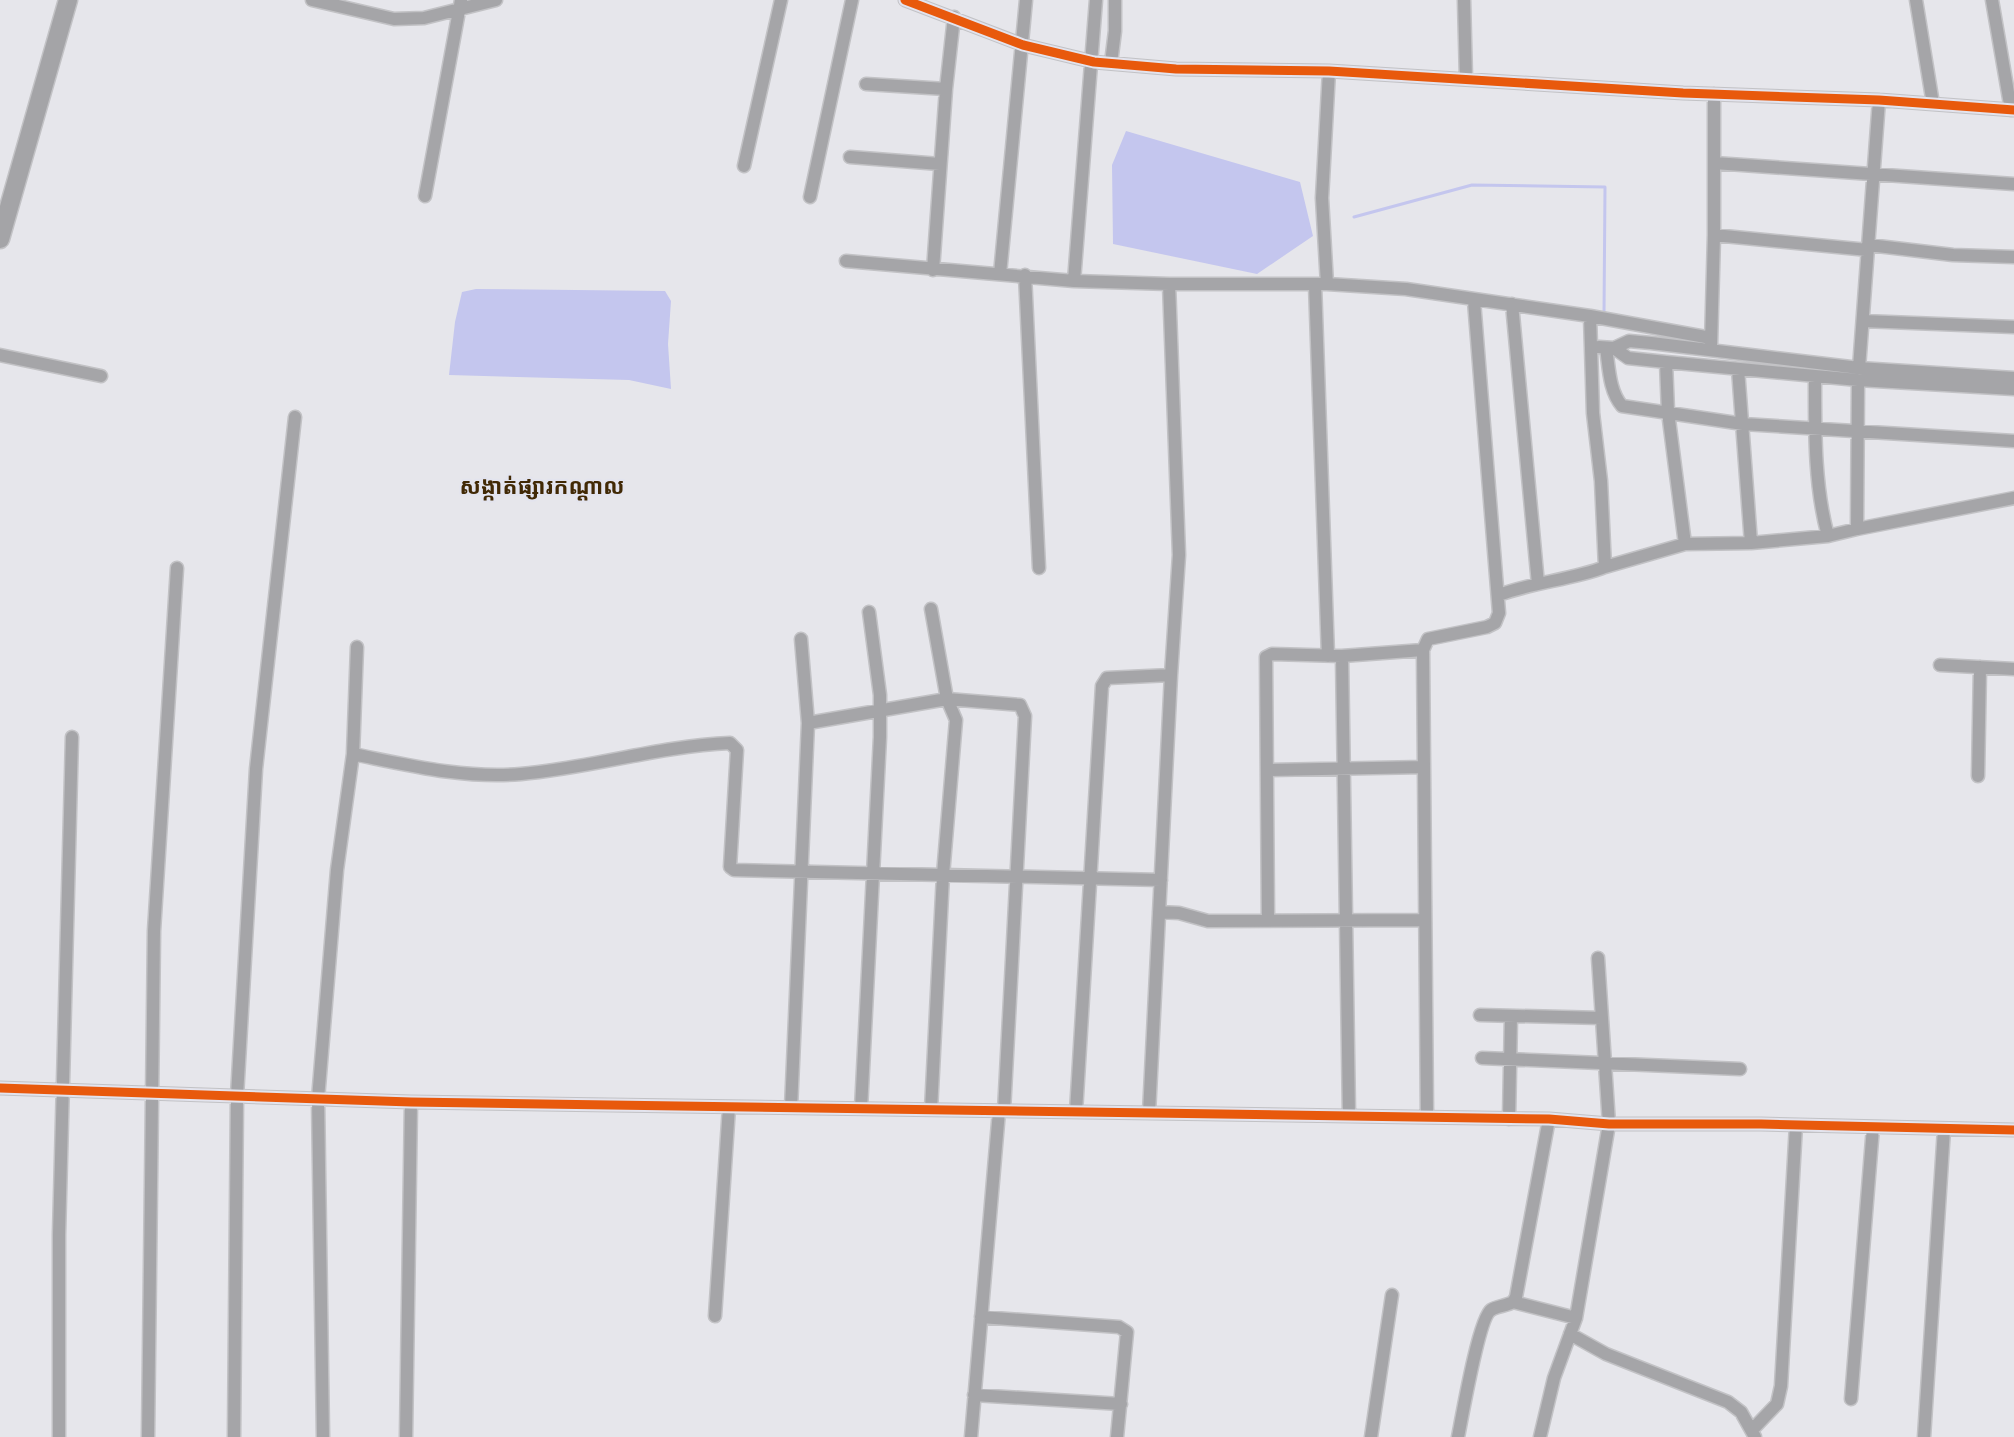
<svg xmlns="http://www.w3.org/2000/svg" width="2014" height="1437" font-family="Raleway,'Noto Sans Khmer',sans-serif">
<rect width="100%" height="100%" fill="#e6e6eb"/>
<path fill="#c4c6ee" d="M1126,131L1300,182L1313,236L1257,274L1113,244L1112,165Z
M476,289L665,291L671,301L668,344L671,389L629,380L449,375L455,322L462,292Z"/>
<g fill="none" stroke-linecap="round" stroke-linejoin="round">
<path stroke="#c4c6ee" stroke-width="3" d="M1354,217L1472,185L1605,187L1604,314"/>
<defs>
<path id="minor" d="M312,0L394,19L424,18L496,0
M905,0L1023,45L1094,62L1176,69L1329,71L1683,93L1879,100L2014,110
M1464,0L1466,79
M1916,0L1933,104
M1992,0L2011,110
M1111,63L1115,31V0
M866,84L946,89
M850,157L940,164
M1714,163L2014,184
M744,166L781,0
M425,196L461,0
M810,197L852,0
M1714,235L1868,250
M1869,245L1953,255L2014,257
M846,261L1074,281L1169,284H1327L1406,289L1590,316
M933,270L946,89L954,17
M1000,274L1026,0
M1025,275L1039,568
M1074,281L1096,0
M1169,284L1179,555L1171,675
M1315,284L1328,656
M1327,284L1322,198L1329,71
M1512,304L1538,584
M1863,321L2014,327
M1711,345L1714,235V94
M1599,347L1614,348L1629,341L1651,343L1859,368L2014,378
M1606,348C1609,367 1609,391 1622,406L1743,424L2014,441
M1614,348L1628,358L1666,362L1858,380L2014,389
M0,355L101,376
M1666,362L1668,412L1685,544
M1859,368L1879,100
M1738,369L1751,543
M1815,376C1815,429 1814,485 1828,536
M1858,380L1857,529L2014,498
M1605,567L1685,544L1751,543L1828,536L1857,529
M1499,595C1533,582 1571,580 1605,567L1601,481L1593,413L1590,316L1711,338
M931,609L947,699L956,720L943,875L931,1110
M1342,656L1349,1116
M1940,665L2014,669
M808,723L947,699L1020,705L1025,716L1004,1111
M353,754C408,765 464,779 521,774C591,768 659,746 730,743L737,750L730,867L734,870L1161,880
M1267,770L1424,767
M1978,776L1980,667
M1159,912L1179,913L1208,921L1425,920
M1268,921L1266,657L1272,654L1342,656L1423,650
M1480,1015L1602,1018
M1482,1058L1740,1069
M0,1088L411,1102L1549,1119L1609,1124H1761L2014,1130
M791,1108L808,723L801,639
M861,1109L880,737V695L869,612
M1076,1112L1102,686L1107,678L1171,675L1149,1113
M1427,1117L1423,650L1428,639L1487,627L1495,623L1499,613L1474,301
M1509,1119L1511,1016
M1513,1302L1576,1318
M715,1316L729,1107
M981,1317L1119,1327L1127,1332L1117,1437
M1570,1334L1606,1354L1728,1402L1741,1412L1755,1437
M974,1395L1121,1404
M1851,1399L1873,1127
M1752,1430L1777,1404L1781,1386L1796,1125
M59,1437V1235L72,737
M148,1437L154,931L177,568
M234,1437L237,1096L256,769L295,417
M323,1437L318,1099L337,870L353,754L357,647
M406,1437L411,1102
M971,1437L999,1111
M1371,1437L1392,1295
M1458,1437C1462,1417 1479,1318 1491,1310C1497,1306 1506,1306 1513,1302L1516,1297L1549,1119
M1540,1437L1554,1378L1576,1318L1609,1124L1598,958
M1924,1437L1944,1129"/>
<path id="highway" d="M0,239L68,0"/>
</defs>
<use href="#minor" stroke="#c2c2c5" stroke-width="15"/>
<use href="#highway" stroke="#c2c2c5" stroke-width="21"/>
<use href="#minor" stroke="#a5a5a8" stroke-width="12"/>
<use href="#highway" stroke="#a4a4a7" stroke-width="18"/>
<defs>
<path id="cycleway" d="M905,0L1023,45L1094,62L1176,69L1329,71L1683,93L1879,100L2014,110
M0,1088L411,1102L1549,1119L1609,1124H1761L2014,1130"/>
</defs>
<use href="#cycleway" stroke="#e3e4ee" stroke-width="13"/>
<use href="#cycleway" stroke="#e8590c" stroke-width="9"/>
</g>
<g text-anchor="middle" stroke-width="4.5" stroke-linejoin="round" paint-order="stroke">
<g font-size="22" font-weight="bold" fill="#412905" stroke="#e3e4ee">
<text x="542" y="494">សង្កាត់ផ្សារកណ្ដាល</text>
</g>
</g>
</svg>
